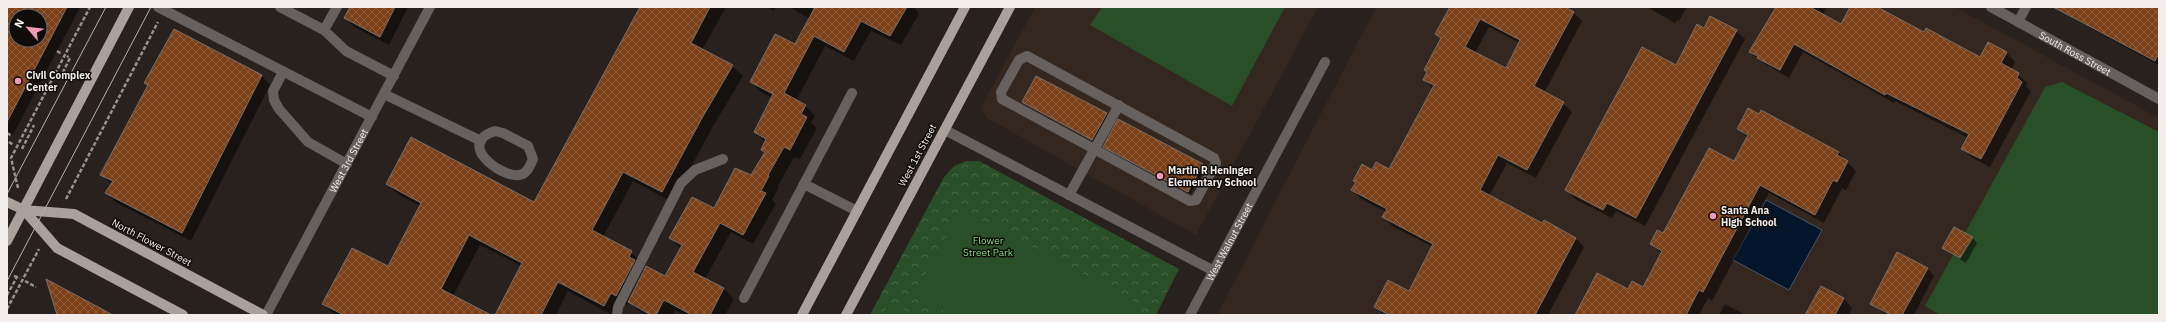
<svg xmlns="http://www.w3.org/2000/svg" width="2166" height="322" font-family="'IBM Plex Sans',sans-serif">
<defs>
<pattern id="park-crowns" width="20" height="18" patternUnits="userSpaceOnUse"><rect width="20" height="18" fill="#284f27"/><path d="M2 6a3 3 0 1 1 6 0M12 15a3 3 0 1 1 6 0" fill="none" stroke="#486946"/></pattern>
<pattern id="building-cross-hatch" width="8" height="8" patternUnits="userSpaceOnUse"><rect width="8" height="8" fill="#7c4118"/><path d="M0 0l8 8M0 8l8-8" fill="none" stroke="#8f5d3a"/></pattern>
</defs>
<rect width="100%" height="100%" fill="#29211d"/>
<path fill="#34271f" d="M1035,7H1318L1196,235L987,118L981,107Z
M1376,7H1955L2159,118V315H1217Z"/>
<path fill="url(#park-crowns)" d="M966,161H979L1179,269L1156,315H870L944,177L954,166Z"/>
<path fill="#284f27" d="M1102,7H1285L1232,106L1090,25Z
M2062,82L2159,132V315H1941L1925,306L2045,87Z
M961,209L1137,303L1130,315H953L915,295Z
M890,302L914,315H883Z"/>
<path fill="#03152a" stroke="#4b5664" d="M1766,200L1822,230L1789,290L1733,260Z"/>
<path fill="#0007" fill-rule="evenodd" d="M7,7H80L13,135L7,132ZM16,16H40V40H16Z
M351,7H408L389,45L354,27L345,18Z
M642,7H726L702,50L732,66L743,76L712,128L672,202L633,181L603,237L631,252L641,262L639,266L644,271L665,277L681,249L671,238L714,209L751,177L766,153L762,150L766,143L755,132L772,98L761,92L751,82L795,45L810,19L789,7H914L919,14L901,45L871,31L854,61L825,46L796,101L805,105L815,116L811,123L817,128L800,159L794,157L778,186L779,187L772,200L776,204L753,244L731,232L705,279L724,289L734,299L725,315H685L675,310L672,315H644L629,302L627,305L621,302L612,315L568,291L556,315H497L521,266L480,245L453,296L489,315H335L323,304L388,268L420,206L398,194L387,184L535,204Z
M766,7H776L774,11Z
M1451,7H1563L1573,12L1582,21L1544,93L1563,103L1572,112L1536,178L1507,163L1489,196L1543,225L1576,238L1584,247L1548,315H1384L1375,307L1409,292L1433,247L1392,226L1384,217L1386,212L1361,199L1353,190L1356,183L1354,181L1373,171H1390L1433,89L1424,79L1442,39L1437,34ZM1489,27L1520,43L1506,69L1475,53Z
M1647,7H1687L1679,21L1677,20L1675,23Z
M1777,7H1827L1823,15L1842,25L1851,7H1875L1924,33L1980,58L1988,43L2007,53L2015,62L2011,70L2028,83L2026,86L2031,91L1990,167L1971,157L1962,149L1968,138L1895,101L1894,103L1803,52L1789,78L1759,60L1751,52Z
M2068,7H2159V65L2070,17L2065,12Z
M1704,29L1736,31L1745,39L1645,226L1616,211L1612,218L1575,199L1567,190L1676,66Z
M262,76L270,85L191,241L115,202L107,193L112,184L101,174L148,86L145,83Z
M1023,102L1106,114L1109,117L1095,142Z
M1738,128L1838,152L1856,171L1846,190L1842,188L1824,223L1769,193L1712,301L1708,298L1699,315H1576L1628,290L1644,288L1662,254L1651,244L1664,235L1734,163L1748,138Z
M1107,149L1202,165L1205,168L1191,194Z
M1972,237L1977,243L1966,263L1943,248Z
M1927,268L1934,276L1914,315H1886L1871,303Z
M1821,287L1844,299L1852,308L1849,315H1807Z
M1725,304L1746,315H1719Z"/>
<path fill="url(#building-cross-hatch)" stroke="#7a706a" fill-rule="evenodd" d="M7,7H67L7,122ZM16,16H40V40H16Z
M350,7H395L380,37L344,18Z
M640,7H710L691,43L733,65L702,118L662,192L623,172L592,230L632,251L629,257L635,260L616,296L611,293L604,306L558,282L541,315H495L522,263L469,235L441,289L491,315H344L322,304L352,248L388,266L421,203L386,184L411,137L534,202Z
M815,7H907L890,36L861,21L844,52L814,36L784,93L806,105L801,114L807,117L790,150L784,147L768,175L769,176L761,191L766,193L743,235L720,223L693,272L724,288L710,315H692L664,300L656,315H651L628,302L646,266L665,276L682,245L669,238L692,197L714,208L735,168L751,175L765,152L761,150L766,139L754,132L773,94L750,82L775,34L795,44Z
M1450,7H1565L1574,12L1534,86L1564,102L1527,170L1498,155L1480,190L1542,223L1544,220L1576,238L1535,315H1389L1374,307L1388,280L1409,291L1433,244L1382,217L1387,209L1351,190L1356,182L1353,181L1362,164L1372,170L1376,162L1389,169L1434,85L1423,80L1427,72L1424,70L1441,38L1435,34ZM1480,19L1520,40L1506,68L1465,47Z
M1776,7H1810L1841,24L1850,7H1877L1924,32L1926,28L1980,57L1988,42L2007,52L2001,63L2019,73L2017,78L2022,82L1981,159L1961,149L1969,134L1886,93L1885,95L1794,44L1780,70L1757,58L1758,56L1749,52Z
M2053,7H2159V53L2155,61Z
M1710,16L1737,30L1636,218L1607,203L1603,210L1565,190L1642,47L1676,65L1697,24L1704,28Z
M174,29L262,75L182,233L105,193L113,181L100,175L148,85L144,83Z
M1036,76L1107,113L1092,140L1022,102Z
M1748,108L1759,114L1761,110L1839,152L1837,155L1848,161L1837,182L1833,180L1815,215L1760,185L1703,292L1699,290L1686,315H1575L1597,273L1628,289L1632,281L1643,287L1662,251L1650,244L1657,230L1663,233L1709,148L1734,161L1748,135L1737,129Z
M1118,119L1203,164L1188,192L1103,147Z
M1954,227L1973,237L1960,258L1942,248Z
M1897,252L1928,268L1902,315H1891L1870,304Z
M46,279L113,315H57Z
M1821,286L1844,298L1835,315H1805Z"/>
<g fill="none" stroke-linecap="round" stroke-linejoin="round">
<path stroke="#98928e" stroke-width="2.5" stroke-dasharray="4 2" stroke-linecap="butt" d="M57,51L62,54
M60,78L70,58L67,56
M7,133L12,136
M9,142L14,145
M22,149L34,125
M18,188L11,158L90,7
M66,199L158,22
M14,276L20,278
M25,281L36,287
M7,295L17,277
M7,309L39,249"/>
<g stroke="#66615f" stroke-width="10">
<path d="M158,7L372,117"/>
<path d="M280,7L324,30L346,51L394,76"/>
<path id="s1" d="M1991,7L2159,99"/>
<path d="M2018,22L2026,7"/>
<path d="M324,30L337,7"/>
<path d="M1027,56L1214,158L1216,163L1196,200L1190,201L1002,99L1001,92L1019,60Z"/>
<path d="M283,72L273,91L274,100L279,109L308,142L347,164"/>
<path d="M384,94L481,141"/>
<path d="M945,130L1214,271"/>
<path d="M495,131L503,133L528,146L533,159C530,166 527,174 519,175C502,178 455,144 495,131Z"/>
<path d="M804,184L857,211"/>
<path d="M1069,195L1119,105"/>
<path d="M744,298L852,93"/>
<path id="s2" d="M266,315L430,7"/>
<path d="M617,315L618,307L681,183L695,170L723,159"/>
<path id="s3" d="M1190,315L1325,62"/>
</g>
<path stroke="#aaa09c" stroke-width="10" d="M7,202L24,210L74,214L263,315
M24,210L57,248L183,315
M7,241L129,7
M802,315L965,7
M846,315L1010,7"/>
<path stroke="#b6b0ac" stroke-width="1" d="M7,194L106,7
M7,281L151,7"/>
</g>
<g fill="#f09ab7" stroke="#0f0c0a" stroke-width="1.5">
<circle cx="18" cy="81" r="4"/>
<circle cx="1160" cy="176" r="4"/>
<circle cx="1713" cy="216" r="4"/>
</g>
<g text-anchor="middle" stroke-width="3" stroke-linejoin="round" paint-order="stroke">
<g font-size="10" fill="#f3eeeb" stroke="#0f0c0a">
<text dy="4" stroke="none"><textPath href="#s1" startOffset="96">South Ross Street</textPath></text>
<text transform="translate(917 155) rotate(-62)" y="4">West 1st Street</text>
<text dy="4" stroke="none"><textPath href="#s2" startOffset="175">West 3rd Street</textPath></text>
<text transform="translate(152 242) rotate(28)" y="4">North Flower Street</text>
<text dy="4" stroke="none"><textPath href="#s3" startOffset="83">West Walnut Street</textPath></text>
</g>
<g font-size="10" font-weight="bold" fill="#f3eeeb" stroke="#0f0c0a" text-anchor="start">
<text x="26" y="79">Civil Complex<tspan x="26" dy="12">Center</tspan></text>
<text x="1168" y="174">Martin R Heninger<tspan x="1168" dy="12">Elementary School</tspan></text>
<text x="1721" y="214">Santa Ana<tspan x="1721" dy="12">High School</tspan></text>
</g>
<g font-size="10" fill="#82da7e" stroke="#0f0c0a">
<text x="988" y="244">Flower<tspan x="988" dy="12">Street Park</tspan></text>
</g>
</g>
<rect width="2166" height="322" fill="none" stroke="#f3eeeb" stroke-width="16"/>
<g transform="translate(28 28) rotate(298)"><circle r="19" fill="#0f0c0a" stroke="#6a6664"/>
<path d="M0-3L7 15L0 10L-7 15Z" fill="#f09ab7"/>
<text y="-6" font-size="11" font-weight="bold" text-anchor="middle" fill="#f3eeeb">N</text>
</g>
</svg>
